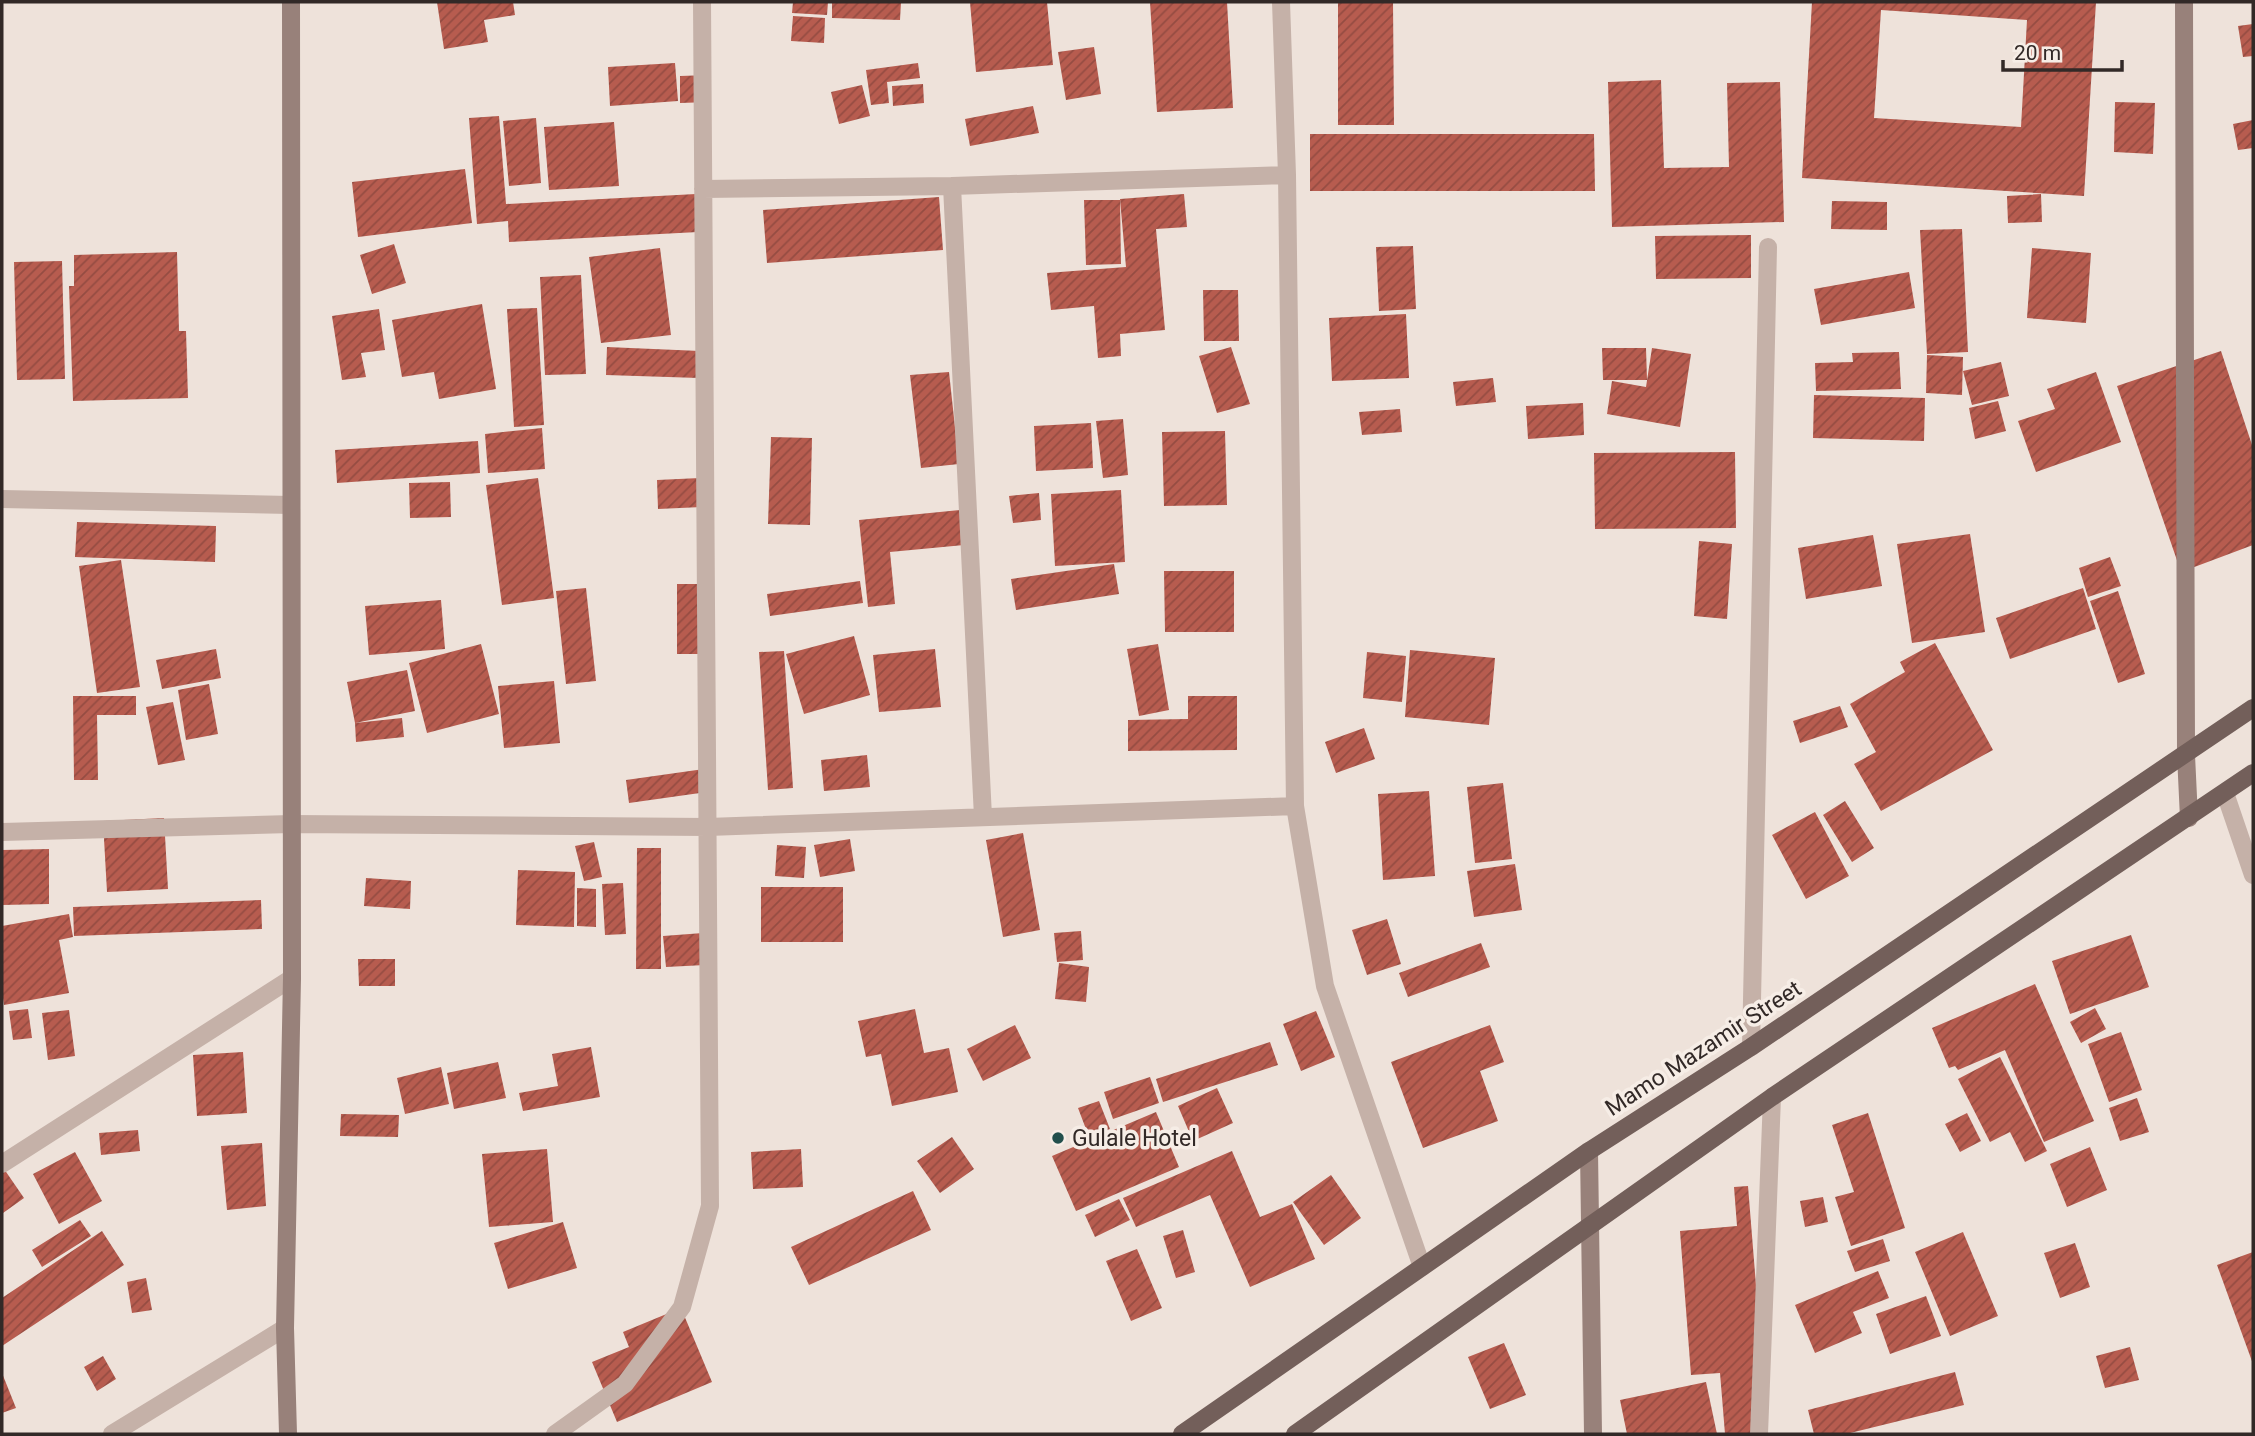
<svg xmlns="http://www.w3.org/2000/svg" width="2255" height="1436" font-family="Roboto,sans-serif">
<defs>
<pattern id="building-hatch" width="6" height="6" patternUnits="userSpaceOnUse" patternTransform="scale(1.75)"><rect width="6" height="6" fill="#b75c4f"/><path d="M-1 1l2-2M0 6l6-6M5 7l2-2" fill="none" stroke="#954c42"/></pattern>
</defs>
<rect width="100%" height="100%" fill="#eee2da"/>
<path fill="url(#building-hatch)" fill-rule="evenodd" d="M437,2H513L515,15L484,20L488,42L444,49Z
M793,2H828L827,15L792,13Z
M832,2H901L900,20L832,18Z
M970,2H1047L1053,65L976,72Z
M1150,2H1227L1233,108L1157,112Z
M1338,2H1393L1394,125H1338Z
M1812,2H2096L2084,196L1802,178ZM1881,10L2027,20L2021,127L1874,118Z
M793,16L825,18L824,43L791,41Z
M2253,24V56L2243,57L2238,26Z
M1094,47L1101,94L1066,100L1058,52Z
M675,63L678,101L610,106L608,67Z
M918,63L920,78L887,82L889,103L871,105L866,70Z
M709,75L710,102L680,103V76Z
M1661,80L1664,168L1729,167L1727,83L1780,82L1784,222L1612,227L1608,82Z
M923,84L924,103L893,106L892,86Z
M862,85L870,116L839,124L831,92Z
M2115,102L2155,103L2153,154L2114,152Z
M1033,106L1039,133L970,146L965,119Z
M499,116L506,204L696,194L698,232L509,242L508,221L477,224L469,118Z
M536,118L541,183L509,186L503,121Z
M2253,120V148L2238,150L2233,124Z
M614,122L619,186L549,190L544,127Z
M1310,134H1594L1595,191H1310Z
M465,169L472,223L358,237L352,182Z
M1184,194L1187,227L1156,229L1165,330L1120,334L1121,356L1098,358L1094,306L1051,310L1047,273L1126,267L1120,199Z
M2041,194L2042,222L2008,223L2007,196Z
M939,197L943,250L767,263L763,210Z
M1084,200H1120L1121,264L1086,265Z
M1832,201L1887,202V230L1831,229Z
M1962,229L1968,352L1927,354L1920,230Z
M1751,235V278L1656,279L1655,236Z
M394,244L406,283L372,294L360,255Z
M1413,246L1416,309L1379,311L1376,247Z
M660,248L671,335L601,343L589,257Z
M2032,248L2091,253L2086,323L2027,318Z
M177,252L179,331H186L188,398L73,401L69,286H74V255Z
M62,261L65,379L17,380L14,262Z
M1909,272L1915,308L1821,325L1814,289Z
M581,275L586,374L545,375L540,277Z
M1203,290H1238L1239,341H1204Z
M482,304L496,389L439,399L434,372L402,377L392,320Z
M537,308L544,425L514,427L507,309Z
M379,309L385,350L361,353L366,377L342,380L332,316Z
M1406,314L1409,378L1332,381L1329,318Z
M607,347L700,351L699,378L606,375Z
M1231,347L1250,404L1217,413L1199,356Z
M1602,348H1646L1647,380H1603Z
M1652,348L1691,354L1680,427L1607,414L1612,381L1646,387Z
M2221,351L2253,448V545L2181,572L2117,386Z
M1899,352L1901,389L1816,391L1815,363L1853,362L1852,353Z
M1927,355L1963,357L1962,395L1926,393Z
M2001,362L2009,396L1972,405L1963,371Z
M949,372L959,464L921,468L910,375Z
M2096,372L2121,442L2036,472L2018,421L2055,409L2047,389Z
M1493,378L1496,402L1456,406L1453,382Z
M1814,395L1925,398L1924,441L1813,438Z
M1998,401L2006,431L1975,439L1969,408Z
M1583,403L1584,435L1528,439L1526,406Z
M1400,409L1402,432L1362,435L1359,412Z
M1123,419L1128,475L1103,478L1096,421Z
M1091,423L1093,468L1036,471L1034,426Z
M542,428L545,469L488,473L485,434Z
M1225,431L1227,505L1164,506L1162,432Z
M771,437L812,438L810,525L768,524Z
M478,441L480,473L337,483L335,450Z
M1735,452L1736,528L1595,529L1594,453Z
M538,478L554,598L502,605L486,485Z
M700,478L702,507L658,509L657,480Z
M450,482L451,517L410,518L409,483Z
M1121,490L1125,562L1055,566L1051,494Z
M1039,493L1041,520L1013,523L1009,496Z
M960,510L964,545L890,552L895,604L868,607L859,520Z
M77,522L216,526L215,562L75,557Z
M1970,534L1985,632L1912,643L1897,544Z
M1873,535L1882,586L1806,599L1798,548Z
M1699,541L1732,544L1727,619L1694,616Z
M2110,557L2121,586L2088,597L2079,568Z
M121,560L140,687L97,693L79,566Z
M1114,564L1119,594L1016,610L1011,579Z
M1164,571H1234V632H1165Z
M860,581L863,603L770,616L767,594Z
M677,584H701V654H677Z
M586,588L596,681L566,684L556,591Z
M2083,588L2096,629L2010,659L1996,618Z
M2118,591L2145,674L2118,683L2090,601Z
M441,600L445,649L369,655L365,606Z
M854,636L870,695L804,714L786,654Z
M1935,643L1993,750L1881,811L1854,764L1876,752L1850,704L1905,672L1900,662Z
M481,644L499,714L427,733L409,663Z
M1158,644L1169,710L1139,716L1127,649Z
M216,649L221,678L162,689L156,660Z
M935,649L941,707L879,712L873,655Z
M1410,650L1495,658L1489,725L1405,717Z
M784,651L793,788L768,790L759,652Z
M1367,652L1406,656L1402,702L1363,698Z
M407,670L415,711L355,723L347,682Z
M554,681L560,743L504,748L498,686Z
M209,684L218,734L186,740L178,690Z
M73,696H136V715H97L98,780H74Z
M1188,696H1237V750L1128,751V720L1188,719Z
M173,702L185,760L158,765L146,707Z
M1840,706L1848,727L1800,743L1793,721Z
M402,718L404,737L356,742L355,723Z
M1364,728L1375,759L1336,773L1325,742Z
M867,755L870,787L824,791L821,760Z
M704,769L707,792L629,803L626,780Z
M1503,783L1512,859L1475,863L1467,787Z
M1429,791L1435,876L1383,880L1378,794Z
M1845,801L1874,848L1852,862L1823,815Z
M1815,812L1849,876L1806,899L1772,835Z
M164,818L168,889L107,892L103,821Z
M1023,833L1040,930L1003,937L986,840Z
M850,839L855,871L820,877L814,845Z
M594,842L602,877L584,881L575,846Z
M777,845L806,847L804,878L775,876Z
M637,848H661V969H636Z
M49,849V904L2,905V850Z
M1515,864L1522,910L1474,917L1467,871Z
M518,870L575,872L574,927L516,925Z
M366,878L411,881L410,909L364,906Z
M623,883L626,934L605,935L602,884Z
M761,887H843V942H761Z
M577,888L596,889V927L577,926Z
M261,900L262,929L74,936L73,907Z
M69,914L73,937L59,940L69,993L4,1005L2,991V926Z
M1387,919L1401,964L1367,975L1352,930Z
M1081,931L1083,960L1057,962L1054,933Z
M703,933L705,965L666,967L663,936Z
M2131,935L2149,987L2070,1014L2052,961Z
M1481,943L1490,967L1408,997L1399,973Z
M358,959H395V986H359Z
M1059,963L1089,967L1086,1002L1055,999Z
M2035,984L2094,1121L2044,1142L2005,1050L1958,1070L1955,1066L1949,1068L1932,1028Z
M2095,1008L2106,1029L2081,1043L2070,1022Z
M28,1009L32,1038L13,1040L9,1011Z
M915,1009L924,1053L949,1048L958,1092L892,1106L881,1054L866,1057L858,1021Z
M69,1010L75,1056L48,1060L42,1013Z
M1316,1011L1335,1057L1301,1071L1283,1024Z
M1015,1025L1031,1058L983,1081L967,1049Z
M1490,1025L1504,1062L1480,1071L1498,1121L1423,1148L1391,1062Z
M2121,1032L2142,1090L2109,1102L2088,1044Z
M1270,1042L1278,1065L1163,1102L1156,1079Z
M591,1047L600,1097L523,1111L519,1093L558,1086L552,1054Z
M243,1052L247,1113L197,1116L193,1055Z
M2000,1057L2047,1151L2025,1162L2010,1132L1990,1142L1958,1079Z
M498,1062L506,1098L454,1109L447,1073Z
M441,1067L449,1104L405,1114L397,1078Z
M1150,1077L1159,1103L1113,1119L1104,1092Z
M1217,1088L1233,1123L1193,1141L1178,1106Z
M2137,1098L2149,1132L2120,1141L2109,1108Z
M1099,1101L1110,1129L1089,1137L1078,1108Z
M1156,1112L1179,1167L1076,1211L1052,1156Z
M1868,1113L1905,1228L1851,1246L1835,1197L1854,1192L1832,1125Z
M1967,1113L1981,1141L1960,1152L1945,1124Z
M341,1114L399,1115L398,1137L340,1136Z
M138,1130L140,1151L101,1155L99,1133Z
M952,1137L974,1169L940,1193L917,1161Z
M262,1143L266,1206L227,1210L221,1146Z
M2090,1147L2107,1190L2067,1207L2050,1164Z
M547,1149L553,1222L489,1227L482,1154Z
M801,1149L803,1187L753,1189L751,1152Z
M1232,1151L1260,1217L1292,1204L1315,1259L1250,1287L1210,1195L1136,1227L1123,1198Z
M75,1152L102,1201L59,1224L33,1174Z
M2,1166L24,1198L3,1213L2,1211Z
M1331,1175L1361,1218L1324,1245L1293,1202Z
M1748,1186L1768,1434H1725L1720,1373L1691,1375L1680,1231L1737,1226L1734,1187Z
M913,1191L931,1230L809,1285L791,1247Z
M1823,1197L1828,1222L1805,1227L1800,1201Z
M1119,1199L1130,1220L1095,1237L1085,1215Z
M80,1220L91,1236L42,1267L32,1250Z
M563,1222L577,1268L508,1289L494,1243Z
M1183,1230L1195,1272L1176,1278L1163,1236Z
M102,1231L124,1265L2,1346V1298Z
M1963,1232L1998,1316L1950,1336L1915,1252Z
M1883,1239L1890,1261L1855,1272L1847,1251Z
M2075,1243L2090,1287L2060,1298L2044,1253Z
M1137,1249L1162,1308L1131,1321L1106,1261Z
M2253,1252V1364L2217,1265Z
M1878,1271L1889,1298L1853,1312L1862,1333L1815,1353L1795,1305Z
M146,1278L152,1310L132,1313L127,1282Z
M1926,1296L1941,1336L1890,1354L1876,1314Z
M681,1308L712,1382L617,1422L592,1362L629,1347L623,1332Z
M1504,1343L1526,1395L1490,1409L1468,1357Z
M2130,1347L2139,1380L2105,1388L2096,1356Z
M103,1356L116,1379L97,1391L84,1367Z
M1955,1372L1964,1405L1846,1434H1814L1808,1410Z
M2,1373L16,1408L2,1413Z
M1706,1382L1717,1434H1627L1620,1400Z"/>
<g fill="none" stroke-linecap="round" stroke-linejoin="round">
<path stroke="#c5b1a8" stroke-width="18" d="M1281,2L1287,175L1295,806L1325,986L1422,1267
M952,186L983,817
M703,189L952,186L1287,175
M2,499L290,505
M2225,793L2253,875
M2,832L291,824L708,827L1295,806
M1751,1047L1768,247
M2,1164L292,978
M112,1434L285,1328
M555,1434L625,1384L682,1307L710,1206L702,2
M1759,1434L1772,1097"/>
<path stroke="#98817a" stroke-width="18" d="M2184,2L2186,755L2189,818
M1589,1151L1593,1434
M288,1434L285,1328L292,978L291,2"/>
<path stroke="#735f5a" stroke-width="18" d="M1182,1434L1589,1151L1751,1047L2253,708
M1295,1434L1772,1097L2253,773"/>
</g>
<circle fill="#224f4c" stroke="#f6ede6" stroke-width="2.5" cx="1058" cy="1138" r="7"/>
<g text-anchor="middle" stroke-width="7" stroke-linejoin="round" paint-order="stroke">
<g font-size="23" fill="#322927" stroke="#f6ede6">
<text transform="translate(1703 1048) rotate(-33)" y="8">Mamo Mazamir Street</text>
</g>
<g font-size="23" fill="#322927" stroke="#f6ede6" text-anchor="start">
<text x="1072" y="1146">Gulale Hotel</text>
</g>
</g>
<rect width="2255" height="1436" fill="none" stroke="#322927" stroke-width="7"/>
<path d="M2003 60v10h119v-10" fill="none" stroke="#322927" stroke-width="3.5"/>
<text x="2014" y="60" font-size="21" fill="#322927" stroke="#f6ede6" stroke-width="5" paint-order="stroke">20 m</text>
</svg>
